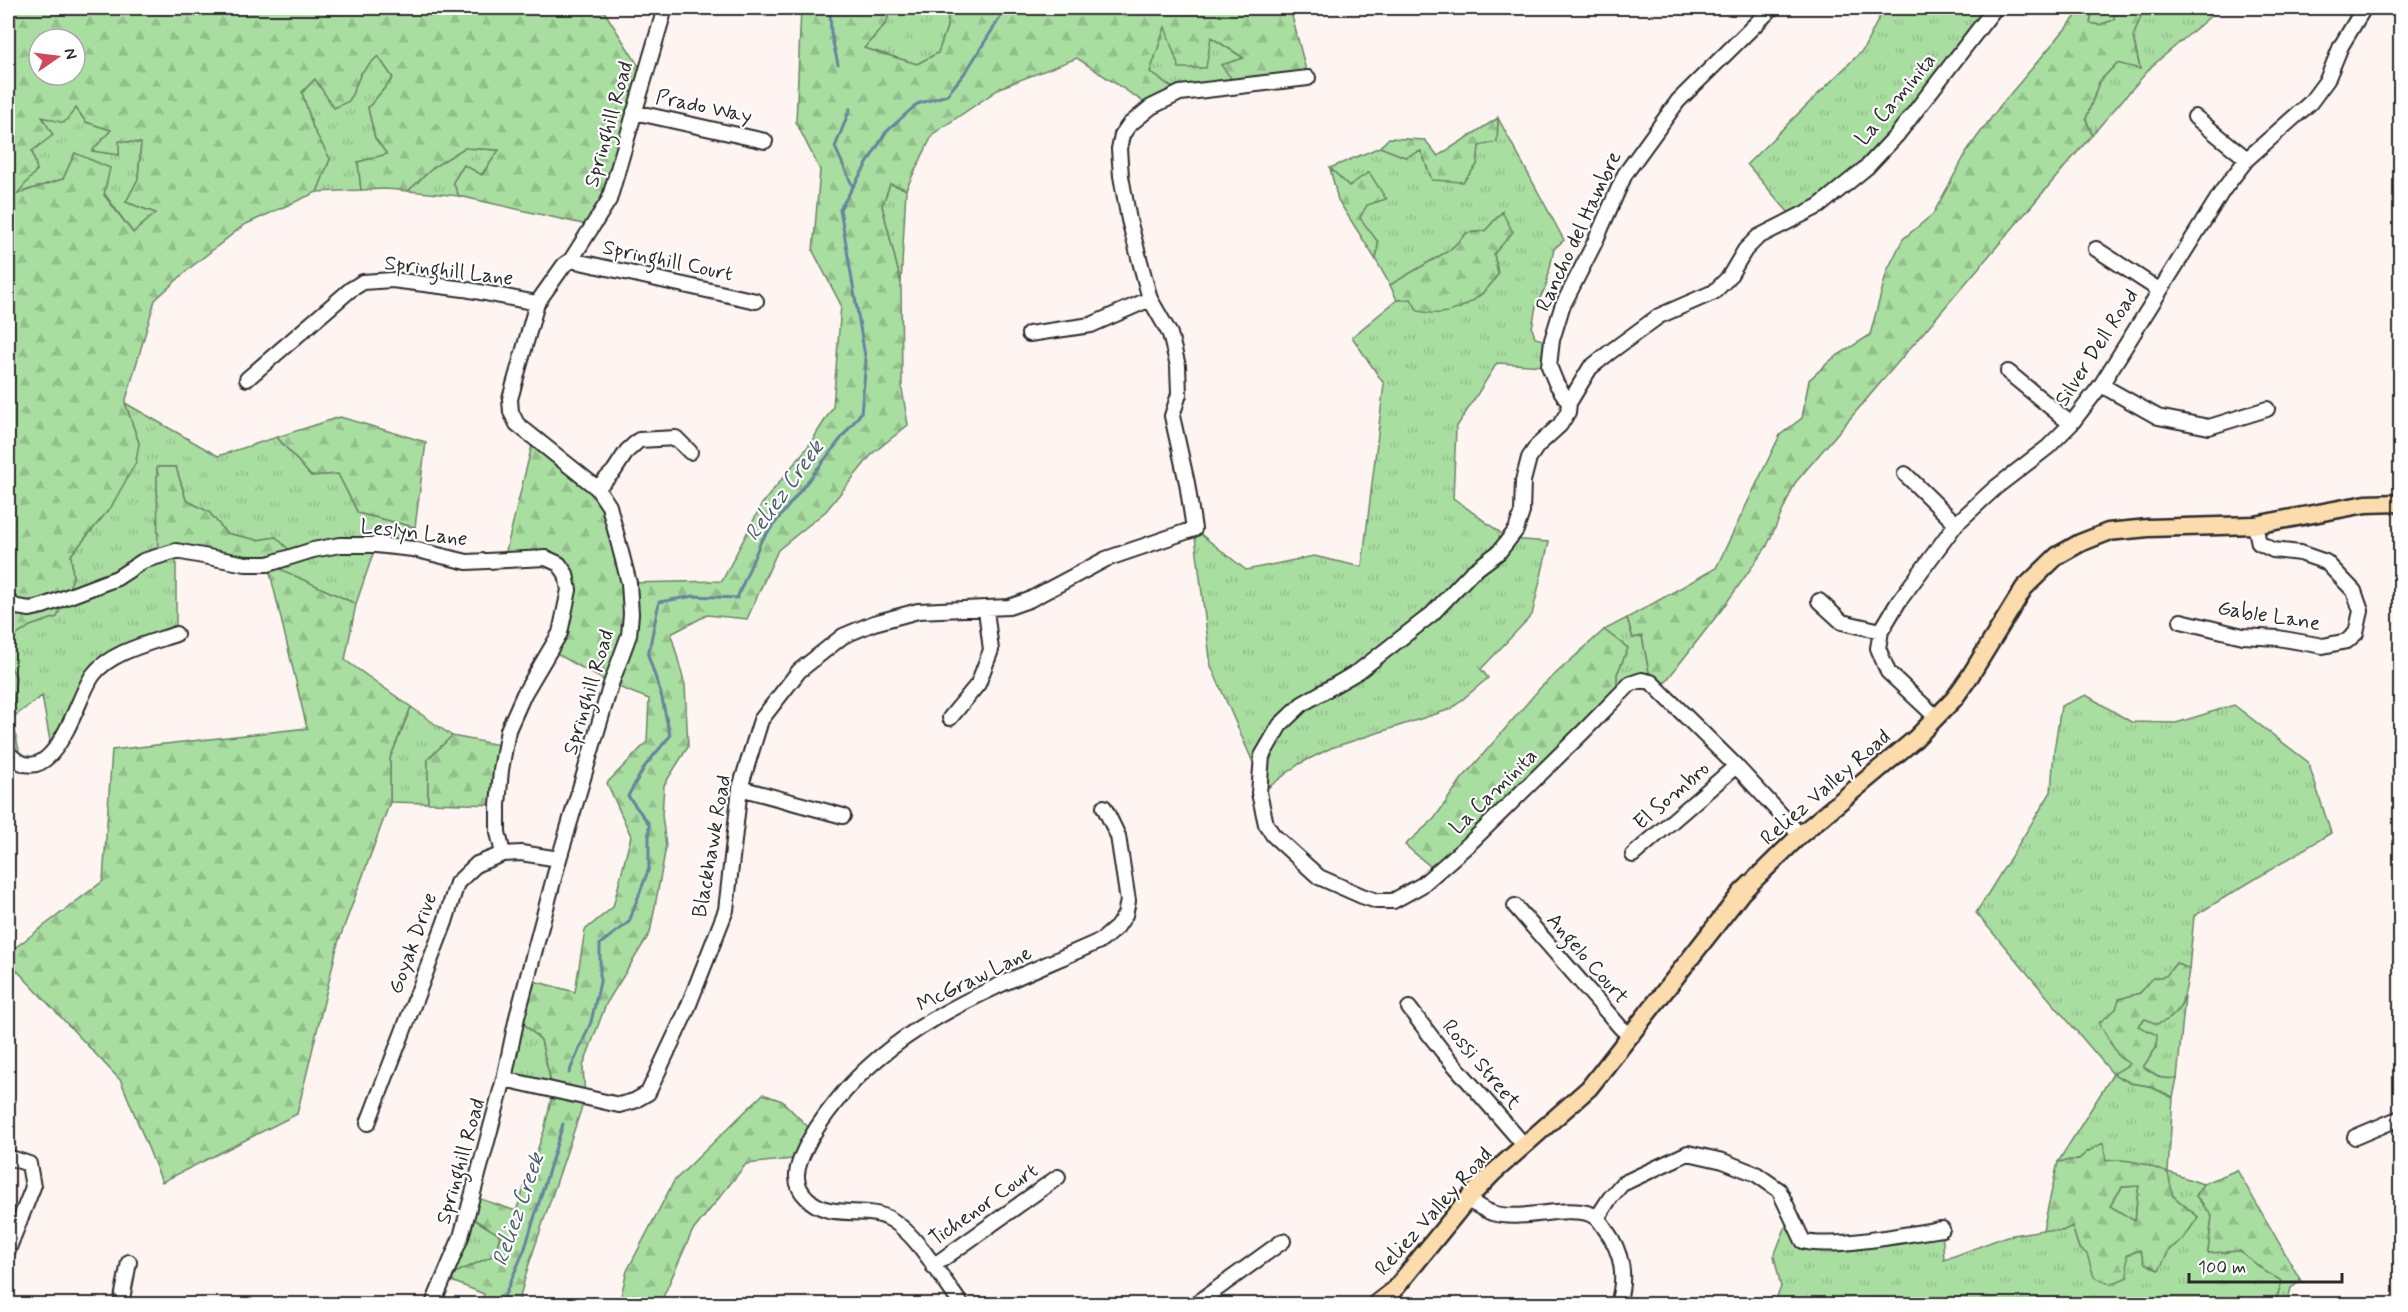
<svg xmlns="http://www.w3.org/2000/svg" width="2408" height="1312" font-family="Mynerve,sans-serif">
<defs>
<pattern id="grass-tufts" width="24" height="20" patternUnits="userSpaceOnUse" patternTransform="scale(1.5)"><rect width="24" height="20" fill="#a9dea1"/><path d="M3 7l-1-3M5 7V3M7 7l1-3M15 17l-1-3M17 17v-4M19 17l1-3" fill="none" stroke="#92bf8b"/></pattern>
<pattern id="forest-firs" width="22" height="20" patternUnits="userSpaceOnUse" patternTransform="scale(1.5)"><rect width="22" height="20" fill="#a9dea1"/><path d="M5 1l3.5 6h-7zM16 11l3.5 6h-7z" fill="#92bf8b"/></pattern>
</defs>
<rect width="100%" height="100%" fill="#fef4f2"/>
<filter id="ink" filterUnits="userSpaceOnUse"><feTurbulence type="fractalNoise" baseFrequency=".0167" numOctaves="2"/><feDisplacementMap in="SourceGraphic" scale="12" xChannelSelector="R" yChannelSelector="G"/><feConvolveMatrix kernelMatrix="1 2 1 2 8 2 1 2 1" color-interpolation-filters="sRGB"/></filter>
<g filter="url(#ink)">
<path fill="url(#grass-tufts)" stroke="#6a8466" stroke-width="1.5" d="M891,8H949L947,27L938,53L917,64L864,48L886,23Z
M1884,8H1995L1897,135L1794,219L1747,164L1863,50Z
M2085,8H2115L2114,20L2099,25L2090,23L2092,12Z
M2144,8H2220L2152,66L2092,135L2086,119L2099,82L2117,63L2140,68L2133,37Z
M1165,26L1211,37L1245,59L1237,86L1180,93L1150,72Z
M378,55L393,78L368,108L375,138L387,154L358,162L361,190L317,192L330,159L313,128L302,93L315,78L349,101L361,73Z
M76,108L86,122L111,130L93,151L119,155L118,141L141,143L138,179L126,202L156,213L133,233L75,153L63,179L15,194L37,170L32,151L41,117Z
M1498,118L1564,240L1554,249L1546,286L1536,306L1532,328L1535,338L1547,341L1544,366L1497,363L1456,428L1453,498L1509,539L1549,542L1532,615L1481,669L1488,678L1451,709L1331,748L1299,764L1269,787L1255,767L1211,666L1194,529L1246,570L1314,556L1362,567L1384,384L1352,337L1397,300L1411,299L1498,274L1494,254L1502,212L1485,231L1467,233L1450,250L1390,285L1376,260L1378,242L1359,218L1367,205L1386,198L1349,186L1330,168L1380,147L1405,157L1421,151L1432,180L1477,165L1479,145L1497,142Z
M464,148L500,150L481,175L464,165L453,182L459,196L408,191L435,166Z
M890,184L906,189L901,283L882,206Z
M125,403L218,456L277,437L311,476L338,474L358,513L415,527L413,549L376,545L356,604L268,564L276,537L257,540L226,533L209,512L186,500L176,467H157L158,518L176,551V634L102,666L52,752L42,696L12,718L16,677L8,662V641L30,626L57,617L73,578L71,555L111,507L139,443Z
M1627,618L1633,638L1642,636L1651,682L1617,696V674L1628,648L1604,630Z
M2086,695L2131,722L2176,723L2234,705L2308,762L2331,833L2194,916L2189,969L2176,963L2166,977L2153,978L2140,993L2119,999L2131,1064L2114,1074L2130,1083L2149,1086L2173,1098L2168,1172L2203,1184L2196,1196L2212,1216L2208,1253L2240,1251L2266,1272L2282,1281L2275,1304H1774L1781,1287L1774,1256L1791,1213L1803,1241L1942,1229L1944,1260L2007,1236L2049,1229L2062,1231L2072,1226L2079,1248L2127,1255L2141,1250L2145,1263L2158,1270L2170,1249L2184,1238L2198,1217L2173,1196L2087,1152L2079,1159L2058,1162L2113,1074L1976,913L2051,792L2054,751L2061,706Z
M411,707L452,736L428,759V803L390,802V758Z
M2185,996L2177,1079L2161,1078L2143,1067L2156,1048L2137,1027L2145,1019L2178,1011Z
M517,1017L541,1040L553,1091L504,1079Z
M2140,1186C2135,1198 2137,1209 2135,1222L2110,1206L2122,1187Z
M467,1215L500,1235L495,1255L444,1278Z"/>
<path fill="url(#forest-firs)" stroke="#6a8466" stroke-width="1.5" fill-rule="evenodd" d="M8,8H602L647,79L592,226L459,196L453,182L464,165L482,175L499,150L464,148L435,166L408,191L386,189L361,190L358,162L387,154L375,138L368,108L393,78L378,56L361,73L349,101L334,108L315,79L302,92L313,128L330,159L317,192L244,225L190,268L155,300L125,403L139,443L136,462L111,507L71,555L73,578L57,617L30,626L8,641ZM39,39H75V75H39ZM76,108L86,122L111,130L92,151L119,155V141L141,143L138,179L126,202L156,213L133,233L104,195L110,168L75,153L63,179L17,194L37,170L32,151L53,135L42,117L64,123Z
M801,8H891L886,23L864,48L917,64L938,53L947,27L949,8H1290L1308,78L1237,86L1221,65L1244,58L1211,37L1206,68H1179L1165,27L1150,72L1180,93L1151,107L1077,58L1002,87L933,134L906,189L890,184L882,206L901,283L902,389L908,425L873,453L826,511L778,550L747,619L707,615L671,634L685,685L688,747L664,785L662,815L666,847L650,933L606,1004L583,1066L585,1098L528,1267L518,1304H481L484,1294L444,1278L495,1255L500,1235L467,1215L472,1196L516,1211L544,1131L553,1091L541,1040L517,1017L526,979L575,992L585,930L613,907L631,836L607,783L647,742L649,699L611,684L550,650L565,612L559,564L504,559L534,437L597,488L629,583L722,581L762,504L810,444L833,407L841,305L813,251L820,170L796,122Z
M2083,8L2092,12L2090,23L2099,25L2114,20L2115,8H2144L2133,37L2140,69L2117,63L2099,82L2086,119L2092,135L1795,483L1767,546L1722,609L1659,690L1651,682L1642,636L1633,638L1627,618L1716,568L1780,435L1802,418L1809,380L1832,359L1870,335L1887,271L1903,239L1933,214L1969,148L2000,106Z
M1498,118L1497,142L1479,146L1477,165L1463,182L1432,180L1421,151L1405,157L1380,147L1389,138L1425,140L1438,156Z
M1330,168L1349,186L1369,172L1386,199L1367,205L1360,218L1378,242L1376,260L1338,200Z
M1502,212L1513,232L1494,254L1498,274C1487,293 1464,311 1441,313C1434,314 1425,312 1418,311L1411,299L1397,300L1390,285L1450,250L1467,233L1485,231Z
M340,417L426,442L415,527L358,513L338,474L311,476L277,437Z
M157,467H176L186,500L209,512L226,533L257,540L276,537L295,556L269,564L356,604L345,660L411,707L390,758V802L338,943L297,1114L162,1182L121,1081L8,961V953L103,881L112,750L307,728L268,564L158,555Z
M1604,630L1628,648L1617,674V696L1437,872L1405,845L1434,819L1461,780L1541,687Z
M8,662L16,677L12,718L22,764L8,753Z
M452,736L505,746L498,805L428,803V759Z
M2176,963L2189,969C2186,992 2183,1018 2157,1024L2145,1019L2138,1026L2157,1035L2156,1048L2143,1067L2161,1078L2177,1079L2173,1097L2149,1086L2131,1083L2113,1074L2130,1064L2119,1057L2099,1023L2116,1009L2119,999L2140,993L2153,978L2166,976Z
M763,1094L782,1101L813,1132L801,1158L746,1164L692,1232L660,1304H619L627,1271L674,1181Z
M2103,1143L2106,1161C2129,1157 2147,1165 2168,1173L2173,1196L2198,1217L2184,1238L2170,1249L2159,1270L2145,1263L2140,1250L2127,1255L2128,1277L2111,1284L2094,1277L2087,1254L2079,1248L2072,1226L2062,1231L2043,1230L2058,1162L2079,1159L2087,1152ZM2139,1186C2136,1198 2137,1209 2135,1221L2110,1206L2122,1187Z
M2237,1170L2301,1281L2291,1288L2287,1304H2275L2282,1281L2266,1272L2240,1251L2208,1253L2212,1216L2196,1196L2203,1184Z"/>
<g fill="none" stroke-linecap="round" stroke-linejoin="round">
<path stroke="#67839d" stroke-width="3" d="M830,8L831,34L838,64
M853,187L886,132L917,104L947,95L967,70L1006,8
M569,1073L591,1022L600,982V944L629,922L649,868V824L628,796L645,766L670,736L661,694L648,655L659,602L694,596L737,598L761,541L861,413L866,362L840,209L853,187L835,147L850,109
M501,1304L525,1248L563,1124"/>
<defs>
<path id="minor" d="M1772,8L1678,101L1625,174L1594,244L1562,307L1552,340L1549,366L1556,383L1569,403L1568,412L1560,425L1537,446L1529,458L1523,481L1522,512L1516,530L1499,552L1471,573L1432,614L1359,671L1302,704L1280,725L1262,756L1259,793L1266,824L1273,835L1319,877L1362,896L1377,901H1393L1422,885L1469,844L1583,732L1630,684L1642,680L1651,682L1736,766L1800,835
M634,112L765,141
M2195,117L2247,159
M2096,249L2159,290
M571,260L756,301
M1029,334L1091,325L1150,299
M2008,372L2071,424
M247,379L350,290L363,282L392,280L464,289L537,303
M2101,385L2158,417L2209,427L2267,409
M1569,403L1590,368L1610,352L1659,316L1714,292L1729,277L1745,250L1758,237L1819,206L1867,167L1897,135L1995,8
M1905,474L1956,524
M597,488L614,471L627,451L639,440L676,438L690,452
M1819,601L1842,622L1881,631
M8,602L17,607L30,609L43,606L117,578L143,561L176,551L246,564H268L313,550L340,545H376L413,549L467,562L546,558L559,564L566,574L569,590L560,633L524,694L508,730L501,770L498,805V832L503,854
M2181,621L2243,636L2278,638L2323,646L2347,641L2356,633L2361,611L2354,591L2326,562L2300,553L2273,550L2259,543L2255,525
M1936,717L1888,672L1878,648L1881,631L1899,601L1956,524L1995,488L2048,447L2071,424L2101,385L2223,190L2247,159L2310,103L2327,80L2341,46L2364,8
M950,718L978,684L991,650L986,610
M8,753C53,799 76,698 93,675C110,652 150,643 176,634
M740,788L843,816
M1633,855L1736,766
M1515,906L1621,1028L1632,1036
M1409,1008L1443,1052L1524,1145
M504,1079L619,1105L634,1101L648,1093L686,1012L726,910L740,788L761,720L799,671L843,636L874,623L918,611L1009,607L1029,600L1106,559L1194,529L1187,483L1172,416L1179,394L1178,366L1170,334L1150,299L1129,220L1121,176L1119,149L1122,135L1129,125L1151,107L1180,93L1308,78
M368,1123L445,922L457,883L477,864L503,854L521,853L559,859
M2355,1137L2400,1118
M8,1159L11,1158L29,1164L33,1187L8,1250
M1467,1200C1475,1204 1484,1210 1492,1213C1521,1222 1563,1205 1590,1214C1598,1216 1601,1223 1606,1230C1623,1254 1626,1277 1618,1304
M1597,1218L1610,1198L1622,1184L1688,1153L1723,1161L1756,1174L1779,1190L1803,1241C1829,1250 1911,1233 1942,1229
M933,1266L1058,1177
M121,1304L129,1262
M433,1304L461,1237L504,1079L517,1017L559,859L611,684L629,635L631,614L629,583L609,506L597,488L517,424L511,412L510,399L537,303L564,265L571,260L609,200L665,8
M961,1304C942,1279 919,1237 892,1220C866,1204 830,1222 807,1198C791,1183 797,1166 805,1149C813,1132 823,1118 835,1103C901,1018 1007,983 1102,940L1117,927L1125,915L1128,901L1118,836L1104,807
M1196,1304L1283,1241"/>
<path id="major" d="M1376,1304L1394,1290L1467,1200L1493,1173L1589,1088L1742,892L1800,835L1915,739L1954,699L1970,676L2024,588L2057,556L2080,543L2108,532L2148,528L2255,525L2366,504L2400,503"/>
</defs>
<use href="#minor" stroke="#2b2b2b" stroke-width="18"/>
<use href="#major" stroke="#2b2b2b" stroke-width="21"/>
<use href="#minor" stroke="#fff" stroke-width="14"/>
<use href="#major" stroke="#fcdcac" stroke-width="16"/>
</g>
</g>
<g text-anchor="middle" stroke-width="4.5" stroke-linejoin="round" paint-order="stroke">
<g font-size="21" fill="#2b2b2b" stroke="#fff">
<text transform="translate(1895 99) rotate(-50)" y="7">La Caminita</text>
<text transform="translate(704 106) rotate(12)" y="7">Prado Way</text>
<text transform="translate(608 124) rotate(-74)" y="7">Springhill Road</text>
<text transform="translate(1578 231) rotate(-65)" y="7">Rancho del Hambre</text>
<text transform="translate(668 260) rotate(12)" y="7">Springhill Court</text>
<text transform="translate(449 270) rotate(7)" y="7">Springhill Lane</text>
<text transform="translate(2096 347) rotate(-57)" y="7">Silver Dell Road</text>
<text transform="translate(414 532) rotate(7)" y="7">Leslyn Lane</text>
<text transform="translate(2269 615) rotate(9)" y="7">Gable Lane</text>
<text transform="translate(588 692) rotate(-73)" y="7">Springhill Road</text>
<text transform="translate(1825 787) rotate(-41)" y="7">Reliez Valley Road</text>
<text transform="translate(1493 791) rotate(-44)" y="7">La Caminita</text>
<text transform="translate(1671 795) rotate(-41)" y="7">El Sombro</text>
<text transform="translate(711 846) rotate(-80)" y="7">Blackhawk Road</text>
<text transform="translate(412 943) rotate(-70)" y="7">Goyak Drive</text>
<text transform="translate(1588 958) rotate(49)" y="7">Angelo Court</text>
<text transform="translate(974 978) rotate(-26)" y="7">McGraw Lane</text>
<text transform="translate(1482 1064) rotate(50)" y="7">Rossi Street</text>
<text transform="translate(460 1161) rotate(-74)" y="7">Springhill Road</text>
<text transform="translate(983 1204) rotate(-35)" y="7">Tichenor Court</text>
<text transform="translate(1433 1211) rotate(-48)" y="7">Reliez Valley Road</text>
</g>
<g font-size="22" font-style="italic" fill="#4e5e6e" stroke="#fff">
<text transform="translate(783 490) rotate(-54)" y="8">Reliez Creek</text>
<text transform="translate(517 1209) rotate(-71)" y="8">Reliez Creek</text>
</g>
</g>
<rect width="2408" height="1312" fill="none" stroke="#fff" stroke-width="30"/>
<rect x="15" y="15" width="2378" height="1282" fill="none" stroke="#2b2b2b" stroke-width="2" filter="url(#ink)"/>
<g transform="translate(57 57) rotate(76)"><circle r="28" fill="#ffffff" stroke="#aaaaaa" stroke-width="1.5"/>
<path d="M0-4.5L10 22L0 15L-10 22Z" fill="#d1495b"/>
<text y="-9" font-size="16" font-weight="bold" text-anchor="middle" fill="#2b2b2b">N</text>
</g>
<path d="M2189 1273v9h153v-9" fill="none" stroke="#2b2b2b" stroke-width="3"/>
<text x="2198" y="1273" font-size="18" fill="#2b2b2b" stroke="#ffffff" stroke-width="4.5" paint-order="stroke">100 m</text>
</svg>
